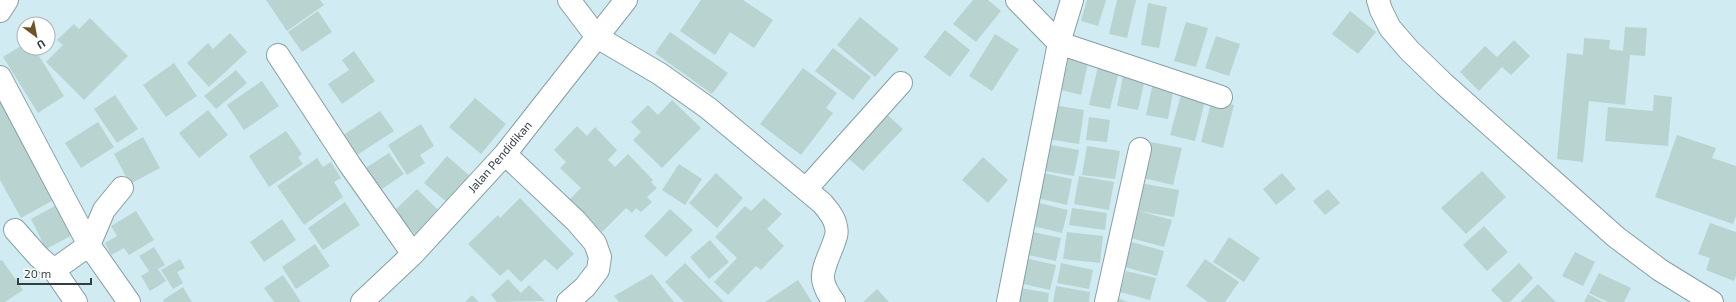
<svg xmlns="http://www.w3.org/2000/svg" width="1736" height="302" font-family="'Exo 2',sans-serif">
<rect width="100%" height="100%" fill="#d0ebf1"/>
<path fill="#b9d4d0" d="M266,0H320L324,5L287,31Z
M701,0H743L773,20L754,48L730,32L715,55L680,31Z
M973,0H988L1001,11L976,42L953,24Z
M1087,0H1106L1098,26L1081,21Z
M1117,0H1136L1127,38L1109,34Z
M1148,3L1167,7L1159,48L1141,45Z
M318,11L332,32L302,52L288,32Z
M1350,11L1376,32L1358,54L1332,34Z
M860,17L899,49L875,77L837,45Z
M90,18L128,56L84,100L46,62L63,45L57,40L74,24L79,29Z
M1186,22L1208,28L1196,67L1174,61Z
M1625,27L1647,28L1645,56L1630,55L1625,105L1589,101L1583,162L1557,159L1567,53L1583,55L1584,38L1610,40L1609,49L1623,51Z
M945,30L970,50L950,77L924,57Z
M670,32L728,73L712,94L655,53Z
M230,33L247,52L209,87L187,63L208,43L213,49Z
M995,34L1019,49L992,91L969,76Z
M1216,36L1240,44L1229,76L1205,68Z
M1514,40L1530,56L1511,75L1502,67L1479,91L1460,72L1485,46L1497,57Z
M24,44V48H34L64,96L38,113L3,57Z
M833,48L871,77L853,100L815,71Z
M1070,50L1090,54L1081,95L1061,90Z
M354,51L375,81L342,104L328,84L349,70L342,60Z
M1099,62L1120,67L1110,109L1089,105Z
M174,63L197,96L166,117L143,85Z
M803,68L837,93L826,108L833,113L801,155L760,124Z
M236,70L247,83L216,109L204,96Z
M1124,71L1146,75L1138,110L1117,106Z
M1154,78L1175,82L1168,119L1146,115Z
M262,81L279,106L244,130L227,105Z
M0,88L59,197L21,218L0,180Z
M1182,91L1206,97L1195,141L1170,135Z
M115,95L138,129L117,143L94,109Z
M1654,95L1672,97L1668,146L1605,141L1608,107L1653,111Z
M475,98L506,124L481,154L449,127Z
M1212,99L1234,105L1223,148L1201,142Z
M672,100L701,128L662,168L633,140L641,132L631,122L648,105L658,115Z
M1053,105L1084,110L1079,144L1048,139Z
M208,110L228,135L199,158L179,133Z
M882,110L903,129L863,171L842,153Z
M380,111L394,131L351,159L337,139Z
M1089,117L1110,120L1107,142L1086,140Z
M98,122L114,147L81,168L65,143Z
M421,124L434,146L420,155L425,163L407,175L388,145Z
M577,126L587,136L595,127L617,150L608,160L615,167L628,154L653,180L651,182L657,188L647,197L652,202L641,212L636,208L632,213L626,208L602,232L569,200L581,188L560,168L566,162L554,150Z
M286,131L302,154L298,157L303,164L269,187L249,156Z
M1677,135L1716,148L1712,158L1736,166V216L1733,224L1655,197Z
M143,137L160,168L130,184L114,154Z
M1151,142L1182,148L1173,185L1143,178Z
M1051,145L1079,150L1074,176L1045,171Z
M1087,146L1120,151L1115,179L1082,175Z
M389,153L404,174L379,191L364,169Z
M447,156L471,177L448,203L424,183Z
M983,157L1008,180L988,203L962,180Z
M317,158L323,167L331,162L341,178L334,182L343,197L304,225L277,186Z
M679,164L702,179L685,205L662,190Z
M1482,171L1506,197L1466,234L1441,208Z
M716,173L743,198L717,228L689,203Z
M1043,173L1072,179L1067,205L1037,198Z
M1282,173L1296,189L1276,205L1263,189Z
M1079,176L1114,182L1109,210L1074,204Z
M1140,183L1179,190L1174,217L1139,211L1172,220L1164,247L1127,237Z
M417,189L441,213L417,236L393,212Z
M1328,189L1340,203L1325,215L1313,201Z
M520,198L574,254L557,270L545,259L521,282L508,269L500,276L468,244L498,215L500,218Z
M764,198L782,214L767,229L784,246L761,270L756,266L728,295L714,282L737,258L715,237L745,206L751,211Z
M62,202L78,232L46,249L31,219Z
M345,202L360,225L323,250L308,228Z
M1039,203L1068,210L1062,233L1033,226Z
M1072,208L1107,213L1105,230L1069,225Z
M670,209L693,230L666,257L644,236Z
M136,211L154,240L129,255L124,248L111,255L105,243L117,236L111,226Z
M282,219L296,240L264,262L250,242Z
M1710,223L1736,232V276L1734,281L1706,270L1710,258L1698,254Z
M1484,226L1508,252L1487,271L1463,245Z
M1033,232L1061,238L1056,261L1028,255Z
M1067,232L1103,236L1100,263L1063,259Z
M1229,237L1260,258L1244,282L1213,262Z
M710,240L729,262L709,279L690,257Z
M1128,241L1164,251L1157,276L1121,266Z
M315,244L330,266L296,289L282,267Z
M154,247L165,265L158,269L166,281L150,291L141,276L149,271L139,256Z
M1575,252L1595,262L1583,286L1562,276Z
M1025,258L1056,265L1050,290L1019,283Z
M180,259L185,268L177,272L183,283L173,289L161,270Z
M1205,259L1239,282L1225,302H1208L1186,286Z
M2,260L23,290L5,302H0V261Z
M685,263L724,302H684L665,282Z
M1061,263L1093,270L1089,289L1057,283Z
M1519,263L1533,278L1510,302H1503L1491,290Z
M1126,271L1156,278L1150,300L1120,292Z
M1599,273L1631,288L1624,302H1608L1589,293Z
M652,274L674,302H619L614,296Z
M283,275L301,302H274L264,288Z
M508,279L521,293L529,285L545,301L497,302L491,295Z
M798,280L812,302H765Z
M1538,284L1556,302H1520Z
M1056,286L1090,292L1089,302H1053Z
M183,287L192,302H164L163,300Z
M1021,288L1049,293L1048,302H1018Z
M877,289L889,302H863Z
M1588,294L1603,302H1584Z
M472,295L479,302H465Z
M1117,298L1128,302H1116Z"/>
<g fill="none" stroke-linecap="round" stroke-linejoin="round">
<defs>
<path id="minor" d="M569,0L597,37L660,74L708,108L822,203C828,210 835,218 836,227C838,233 835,239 833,245C823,271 816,278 834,302
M1017,0L1059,43L1221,97
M1378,0L1381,10L1390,28L1409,50L1444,84L1616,237L1660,270L1712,302
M0,11L7,0
M278,55L350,165L413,254
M0,77L89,245L129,302
M505,154L576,221L595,243L600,257L598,270L585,287L568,302
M806,189L901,83
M15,230L39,257L54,270
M76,302L54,270L89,245L104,210L122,188
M362,302L413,254L505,154L626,0
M1008,302L1059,43L1072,0
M1106,302L1140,149"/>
</defs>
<use href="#minor" stroke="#869fa5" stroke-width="24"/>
<use href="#minor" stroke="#fff" stroke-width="22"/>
</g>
<g text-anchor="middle" stroke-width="3" stroke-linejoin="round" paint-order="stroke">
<g font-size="12" fill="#333e40" stroke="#fff">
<text transform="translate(500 157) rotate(-49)" y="4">Jalan Pendidikan</text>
</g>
</g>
<g transform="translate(36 36) rotate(148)"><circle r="19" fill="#ffffff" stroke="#adb2b3"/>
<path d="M0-3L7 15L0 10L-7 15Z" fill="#6f5326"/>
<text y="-6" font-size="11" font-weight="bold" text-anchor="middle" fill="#333e40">U</text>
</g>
<path d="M18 278v6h73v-6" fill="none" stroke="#333e40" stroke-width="2"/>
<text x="24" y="278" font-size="12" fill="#333e40" stroke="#ffffff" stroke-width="3" paint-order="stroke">20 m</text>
</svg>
